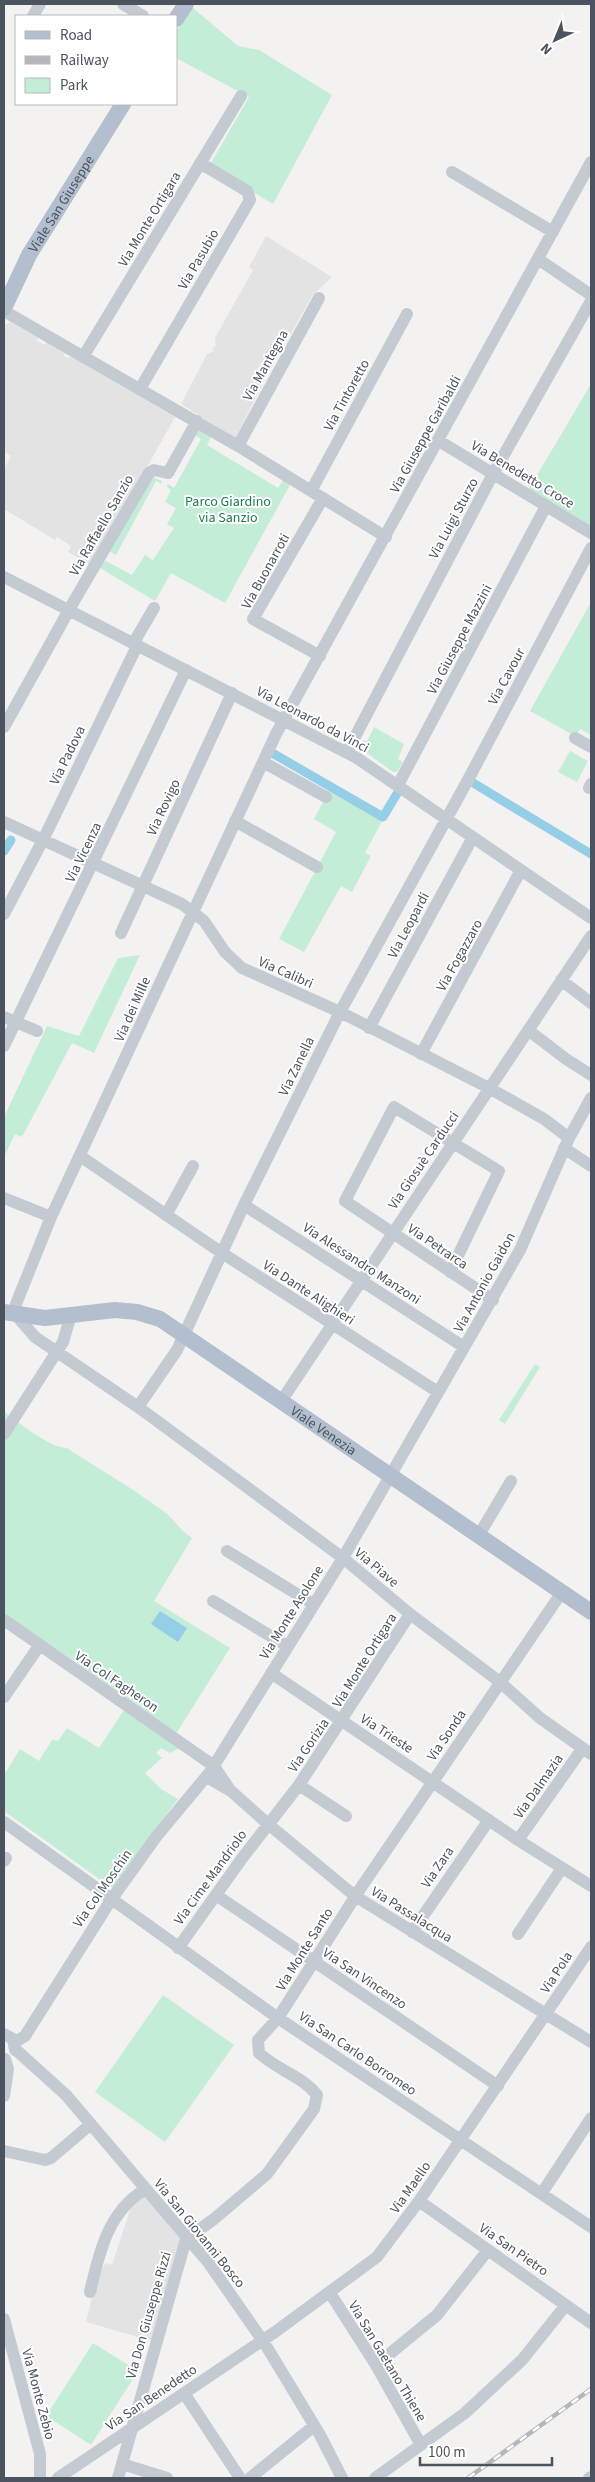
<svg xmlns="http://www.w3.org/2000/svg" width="595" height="2482" font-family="'Source Sans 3',sans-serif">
<rect width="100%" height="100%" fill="#f3f2f1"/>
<path fill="#e4e3e3" d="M266,236L332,277L312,296L271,369L263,371L268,374L266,378L261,375L263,383L236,437H232L181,404L207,354L214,351L212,349L214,346L216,347L215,338L253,270L249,267Z
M10,322L38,338L37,341L45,345L46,342L65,353L64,356L68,358L70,356L175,417L92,566L68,552L71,546L57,537L55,540L4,509V469L11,456L4,451V325Z
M145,2195L180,2239L152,2341L86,2322L94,2288L105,2263L112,2265L131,2207Z"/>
<path fill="#c4edd7" d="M192,7L238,46L259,50L332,95L273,204L215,170L211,163L249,97L176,58V32Z
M591,384V531L527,492Z
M199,430L211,437L207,445L278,488L283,480L290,485L225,603L171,573L155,601L100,568L104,560L132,575L145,555L153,560L174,528L167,524L176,508L165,502L171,490L167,487L168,484L174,488L201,439L195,435Z
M152,477L162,481L161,484L156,481L116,555L108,551Z
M591,602V735L580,729L575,736L530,711Z
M374,727L404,744L398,759L403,762L397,772H393L360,748L363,740L367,742Z
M570,751L588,761L577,782L558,772Z
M329,791L382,821L365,853L371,856L352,892L341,886L304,952L279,939L336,832L314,819Z
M140,955L94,1053L72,1043L22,1137L15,1134L4,1157V1117L47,1026L79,1036L118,958Z
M535,1364L540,1367L505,1424L499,1420Z
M4,1412C20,1423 48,1447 67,1448C100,1470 136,1490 167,1514C176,1522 182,1532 192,1538L154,1601L230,1648L174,1737L83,1671L76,1662L4,1614Z
M124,1710L180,1748L170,1753L161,1748L156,1753L162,1758L145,1773L161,1789L178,1799L112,1888L4,1811V1775L20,1749L39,1761L52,1740L58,1741L67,1728L99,1748Z
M163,1995L234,2045L165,2142L95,2092Z
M93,2343L138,2371L91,2445L46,2416Z"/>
<path fill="#94cee7" d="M160,1611L187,1628L178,1642L151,1624Z"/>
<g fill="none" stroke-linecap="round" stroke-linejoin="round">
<path stroke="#94cee7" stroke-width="9" d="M274,754L383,817L398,792
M470,781L591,854
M4,851L11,840"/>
<path stroke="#c3cad2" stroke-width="12" d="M123,4L143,16
M33,16L40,4
M452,172L553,232
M538,259L591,295
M4,311L238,446L386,537
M83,357L241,96
M140,389L250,200L247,191L200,163
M439,441L591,533
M238,446L319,298
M311,491L407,314
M4,577L357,758L591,918
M320,656L253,619L323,498
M4,727L74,601L149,473L154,470L168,473L197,421
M575,738L591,747
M347,752L493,474L591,301
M263,762L326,797
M398,785L546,506
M589,788L591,784
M235,821L317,867
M4,822L182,904L204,921L225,952L242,968L340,1012L489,1088L544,1119L569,1138
M4,914L44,838L135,650L137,637L154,608
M121,933L232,693
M561,980L591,1003
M4,1017L37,1031
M369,1028L473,837
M528,1030L566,1059L591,1075
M4,1046L186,670
M421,1054L521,870
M564,1148L591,1166
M80,1156L222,1253L438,1392
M4,1198L51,1217
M244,1205L464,1347
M166,1215L193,1166
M450,1272L499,1171L394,1107L345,1201L493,1300
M15,1314L16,1304L51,1217L276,734L591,162
M15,1314L35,1337L138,1407L343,1558L410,1614L500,1682L540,1718L591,1754
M282,1400L591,936
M138,1407L177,1350L244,1205L340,1012L469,778L591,548
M4,1434L63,1342L71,1315
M479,1535L511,1481
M227,1551L313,1604
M213,1601L287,1646
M4,1620L214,1766L230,1790
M271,1673L518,1840L591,1886
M4,1697L39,1646
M207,1777L231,1791L268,1824L355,1896L591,2042
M299,1785L346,1816
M4,1822L278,2018L591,2227
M518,1840L582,1749
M4,1861L6,1858
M216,1895L498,2086
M412,1932L489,1820
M518,1934L562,1868
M178,1948L243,1857L299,1785L410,1614
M4,2034L13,2039L15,2050
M15,2042L25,2036L111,1900L156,1837L210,1772L343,1558L520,1250L569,1138L591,1098
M15,2049L66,2095L208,2262L265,2344L320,2435L342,2478
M4,2096L8,2069L5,2059
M4,2151L45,2160L51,2158L91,2124
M542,2193L591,2118
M419,2201L591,2323
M90,2292C99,2253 108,2212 144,2190
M330,2293L376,2365L421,2445
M4,2319L40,2454V2478
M376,2365L437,2315L488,2250
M184,2393L240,2478
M122,2464L167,2478
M58,2478L275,2332L377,2257L419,2201L591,1947
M118,2478L186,2239L214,2219L267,2174L314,2109L317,2095C302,2076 277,2070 259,2053L258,2040L278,2018L360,1889L562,1592
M250,2478L314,2426
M375,2478L465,2413L522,2360L566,2305
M589,2478L591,2477"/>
<g stroke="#b3bece" stroke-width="16">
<path d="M176,19L186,4"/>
<path id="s1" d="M4,308L29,255L123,104"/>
<path id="s2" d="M4,1312L45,1318L115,1310L137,1312L160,1319L591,1612"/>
</g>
<defs>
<path id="rail" d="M468,2478L591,2389"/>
</defs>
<use href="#rail" stroke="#b4b6bb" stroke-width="4.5"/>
<use href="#rail" stroke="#fff" stroke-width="2.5" stroke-dasharray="8" stroke-linecap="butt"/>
</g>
<g text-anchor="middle" stroke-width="4" stroke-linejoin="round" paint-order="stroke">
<g font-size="14" fill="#4a535e" stroke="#fff">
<text dy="5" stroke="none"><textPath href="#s1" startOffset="119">Viale San Giuseppe</textPath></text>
<text transform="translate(149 219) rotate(-59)" y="5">Via Monte Ortigara</text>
<text transform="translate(198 259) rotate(-60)" y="5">Via Pasubio</text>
<text transform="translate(265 365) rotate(-61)" y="5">Via Mantegna</text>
<text transform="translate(346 395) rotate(-61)" y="5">Via Tintoretto</text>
<text transform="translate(425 434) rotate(-61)" y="5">Via Giuseppe Garibaldi</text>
<text transform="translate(523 474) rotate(31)" y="5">Via Benedetto Croce</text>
<text transform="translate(453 518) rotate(-62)" y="5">Via Luigi Sturzo</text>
<text transform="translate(101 525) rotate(-60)" y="5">Via Raffaello Sanzio</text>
<text transform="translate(265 571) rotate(-61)" y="5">Via Buonarroti</text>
<text transform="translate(459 639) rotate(-62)" y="5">Via Giuseppe Mazzini</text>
<text transform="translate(506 676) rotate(-62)" y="5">Via Cavour</text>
<text transform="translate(313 719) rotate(28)" y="5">Via Leonardo da Vinci</text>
<text transform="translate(67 755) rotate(-64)" y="5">Via Padova</text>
<text transform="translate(163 807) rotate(-65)" y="5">Via Rovigo</text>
<text transform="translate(83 852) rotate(-64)" y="5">Via Vicenza</text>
<text transform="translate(408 925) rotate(-62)" y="5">Via Leopardi</text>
<text transform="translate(459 955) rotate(-61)" y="5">Via Fogazzaro</text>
<text transform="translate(286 972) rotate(24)" y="5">Via Calibri</text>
<text transform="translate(132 1009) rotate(-66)" y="5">Via dei Mille</text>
<text transform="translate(296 1066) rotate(-64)" y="5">Via Zanella</text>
<text transform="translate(423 1160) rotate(-56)" y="5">Via Giosuè Carducci</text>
<text transform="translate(438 1246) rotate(34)" y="5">Via Petrarca</text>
<text transform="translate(362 1263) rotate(33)" y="5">Via Alessandro Manzoni</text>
<text transform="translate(484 1282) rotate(-61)" y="5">Via Antonio Gaidon</text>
<text transform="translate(309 1292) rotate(33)" y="5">Via Dante Alighieri</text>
<text dy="5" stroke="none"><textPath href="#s2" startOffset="356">Viale Venezia</textPath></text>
<text transform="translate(377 1567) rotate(40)" y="5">Via Piave</text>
<text transform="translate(291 1612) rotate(-58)" y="5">Via Monte Asolone</text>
<text transform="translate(364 1660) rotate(-58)" y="5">Via Monte Ortigara</text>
<text transform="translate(117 1681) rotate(34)" y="5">Via Col Fagheron</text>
<text transform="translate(387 1733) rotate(33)" y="5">Via Trieste</text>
<text transform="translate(446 1735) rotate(-56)" y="5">Via Sonda</text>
<text transform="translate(308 1745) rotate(-56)" y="5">Via Gorizia</text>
<text transform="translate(538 1786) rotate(-55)" y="5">Via Dalmazia</text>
<text transform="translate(437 1867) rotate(-56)" y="5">Via Zara</text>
<text transform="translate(210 1877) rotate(-54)" y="5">Via Cime Mandriolo</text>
<text transform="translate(102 1888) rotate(-55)" y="5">Via Col Moschin</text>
<text transform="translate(412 1914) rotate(32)" y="5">Via Passalacqua</text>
<text transform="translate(304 1949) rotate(-58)" y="5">Via Monte Santo</text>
<text transform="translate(556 1972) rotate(-57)" y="5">Via Pola</text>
<text transform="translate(365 1978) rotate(34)" y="5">Via San Vincenzo</text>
<text transform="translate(358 2053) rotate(34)" y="5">Via San Carlo Borromeo</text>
<text transform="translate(410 2187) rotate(-55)" y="5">Via Maello</text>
<text transform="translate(200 2233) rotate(51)" y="5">Via San Giovanni Bosco</text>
<text transform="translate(514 2249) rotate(35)" y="5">Via San Pietro</text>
<text transform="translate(148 2315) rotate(-74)" y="5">Via Don Giuseppe Rizzi</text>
<text transform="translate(388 2361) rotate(59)" y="5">Via San Gaetano Thiene</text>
<text transform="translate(39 2394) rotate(75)" y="5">Via Monte Zebio</text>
<text transform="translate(151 2397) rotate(-34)" y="5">Via San Benedetto</text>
</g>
<g font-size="14" fill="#1e7c55" stroke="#fff">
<text x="228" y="506">Parco Giardino<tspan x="228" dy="16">via Sanzio</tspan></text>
</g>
</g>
<rect width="595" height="2482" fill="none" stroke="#4a535e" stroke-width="10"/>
<rect x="15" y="15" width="162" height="90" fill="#ffffff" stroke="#b7babf"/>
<rect x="25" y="31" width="25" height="8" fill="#b3bece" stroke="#b7babf"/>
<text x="60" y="40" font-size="15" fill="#4a535e">Road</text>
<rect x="25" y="56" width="25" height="8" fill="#b4b6bb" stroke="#b7babf"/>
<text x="60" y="65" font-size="15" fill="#4a535e">Railway</text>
<rect x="25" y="78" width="25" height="15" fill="#c4edd7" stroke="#b7babf"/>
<text x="60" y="90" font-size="15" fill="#4a535e">Park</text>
<g transform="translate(555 40) rotate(224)" stroke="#ffffff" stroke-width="4" paint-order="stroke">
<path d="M0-4L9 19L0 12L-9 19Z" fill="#4a535e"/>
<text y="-8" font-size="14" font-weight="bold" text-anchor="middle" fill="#4a535e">N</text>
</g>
<path d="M420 2457v8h132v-8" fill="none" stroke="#4a535e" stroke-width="2.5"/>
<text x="428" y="2457" font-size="15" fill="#4a535e" stroke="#ffffff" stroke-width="4" paint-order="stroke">100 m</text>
</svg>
